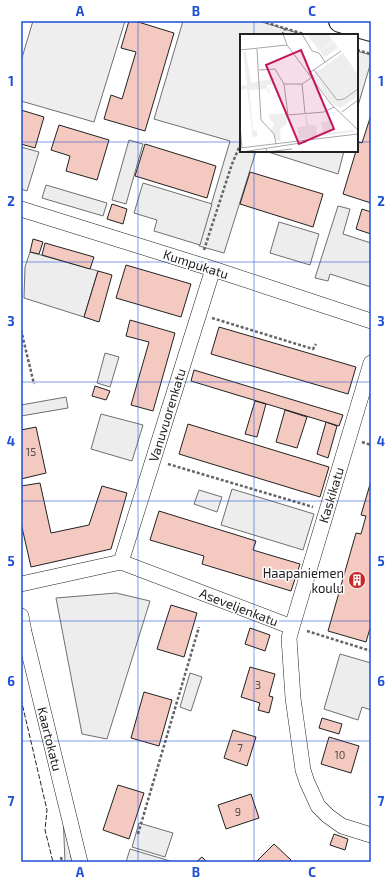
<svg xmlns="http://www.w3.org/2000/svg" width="392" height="883" font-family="'Exo 2',sans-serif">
<rect width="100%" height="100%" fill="#fff"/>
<path fill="#eee" stroke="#6f6f6f" d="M33,21H125L94,122L21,101V61Z
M183,21H259L304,35H241V151H256L224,253L199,246L230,141L154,119Z
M357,51L371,55V62L357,109Z
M265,151H344L338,174Z
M199,490L222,497L217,512L194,504Z"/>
<path fill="#ededed" stroke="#6f6f6f" d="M129,140L143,144L126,204L112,200Z
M21,147L39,152L27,191L21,189Z
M143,183L212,204L200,245L154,231L157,220L134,213Z
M46,185L107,203L103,216L42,198Z
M338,206L350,209L343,234L371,243V287L330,274L328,281L315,278Z
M279,222L319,234L310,265L270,253Z
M30,252L98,271L84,317L24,298L25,267Z
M105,353L119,357L110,387L97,383Z
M66,397L68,408L21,416V405Z
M101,414L143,425L132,461L91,449Z
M232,489L314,514L303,550L221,525Z
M116,593L150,601L107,739L82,734L56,598Z
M340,654L371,663V710L362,707L358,720L324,709Z
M190,673L202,677L191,711L180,707Z
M63,814L72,862H65Z
M139,823L173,833L165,857L132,847Z
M130,849L170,861V862H126Z"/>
<path fill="#f3c9c0" stroke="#222" d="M129,21H135L174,33L145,131L104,119L111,95L122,99L136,52L121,48Z
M21,110L44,117L35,148L21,144Z
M371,115V203L343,194L356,151H357L359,142L362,143Z
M59,125L109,140L97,180L66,171L70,156L51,150Z
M145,144L216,166L207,198L135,176Z
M250,172L323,194L313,227L240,204Z
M112,204L127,209L123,224L107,219Z
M362,209L371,212V234L356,229Z
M33,239L43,242L39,254L30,252Z
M45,243L94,257L90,269L42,255Z
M126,265L191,284L181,317L116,298Z
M98,271L112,275L99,322L84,317Z
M130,320L175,333L153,411L131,405L149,342L126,336Z
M219,327L356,367L348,394L211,354Z
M194,370L343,415L339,426L191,381Z
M95,386L110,391L106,400L92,396Z
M255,401L266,404L257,437L245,434Z
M285,410L307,417L297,448L276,442Z
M326,422L337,426L328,458L317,454Z
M188,424L329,467L320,497L179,454Z
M36,427L46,473L21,479V430Z
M371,481V625L366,642L328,631L356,533L361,534L366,516L361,515Z
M40,483L51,533L89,525L102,486L127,493L111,549L31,567L21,523V486Z
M159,511L256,541L253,550L300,564L291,591L202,564L204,556L150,540Z
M171,605L197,613L184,657L157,649Z
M250,628L270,635L265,651L245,644Z
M250,667L275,674L269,696L273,697L269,713L258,710L260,703L241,697Z
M144,692L172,700L159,746L131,738Z
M322,718L342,724L339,734L319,728Z
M233,730L256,737L247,766L224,758Z
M329,737L359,746L351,773L321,764Z
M118,785L144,793L129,839L103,830Z
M251,794L259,818L226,829L218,805Z
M334,834L348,839L345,850L330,845Z
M274,844L291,860L289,862H256Z
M202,857L207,862H196Z"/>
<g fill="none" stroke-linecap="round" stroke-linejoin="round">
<defs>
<path id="street" d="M21,209L213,269L371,321
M121,562L213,269
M21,584L121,562L292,627L289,638L293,698L303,770L307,782L318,806L328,816L342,826L371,835
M21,616L24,632L80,862
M292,627L371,363"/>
<path id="primary" d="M340,21L371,30"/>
</defs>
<use href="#street" stroke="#222" stroke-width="16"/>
<use href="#primary" stroke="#222" stroke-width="24"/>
<path stroke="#646464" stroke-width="2.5" stroke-dasharray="3 2" stroke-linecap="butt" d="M261,21L307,35
M282,35L285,29
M357,50L371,54
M204,250L232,164L241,143
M212,318L313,349L316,344
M21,330L34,384
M362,442L371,445
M168,464L313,507
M307,631L371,651
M138,834L199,627
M61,857L62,862"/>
<use href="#street" stroke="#fff" stroke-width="15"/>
<use href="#primary" stroke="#fff" stroke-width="22"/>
<path stroke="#222" stroke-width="1" stroke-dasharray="5 2" stroke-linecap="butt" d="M21,699L47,810L45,830L53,862"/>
</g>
<path fill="none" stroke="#1d4ed8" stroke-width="1" stroke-opacity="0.55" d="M138,21V862M254,21V35M21,142H241M357,142H371M254,151V862M21,262H371M21,382H371M21,501H371M21,621H371M21,741H371"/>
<defs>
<symbol id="building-disc" viewBox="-11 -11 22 22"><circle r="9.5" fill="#c62828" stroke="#fff"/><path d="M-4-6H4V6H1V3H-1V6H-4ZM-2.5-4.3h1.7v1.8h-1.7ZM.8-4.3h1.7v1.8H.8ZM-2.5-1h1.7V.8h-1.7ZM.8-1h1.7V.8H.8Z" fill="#fff"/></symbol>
</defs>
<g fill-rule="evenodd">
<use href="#building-disc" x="347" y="570" width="20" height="20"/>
</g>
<g text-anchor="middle" stroke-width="3" stroke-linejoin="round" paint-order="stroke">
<g font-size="11" fill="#564c4a">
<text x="31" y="456">15</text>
<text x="258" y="689">3</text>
<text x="240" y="752">7</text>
<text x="340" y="759">10</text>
<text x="238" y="816">9</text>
</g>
<g font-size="13" fill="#222" stroke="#fff">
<text transform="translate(196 264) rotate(18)" y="5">Kumpukatu</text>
<text transform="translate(167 415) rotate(-73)" y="5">Vanuvuorenkatu</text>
<text transform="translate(331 495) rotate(-73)" y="5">Kaskikatu</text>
<text transform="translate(239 607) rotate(21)" y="5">Aseveljenkatu</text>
<text transform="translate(50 739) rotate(76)" y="5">Kaartokatu</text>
</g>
<g font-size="13" fill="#222" stroke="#fff" text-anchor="end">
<text x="344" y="578">Haapaniemen<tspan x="344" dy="15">koulu</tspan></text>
</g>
</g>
<g transform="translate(240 34)">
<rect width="118" height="118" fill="#fff"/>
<path d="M67,0H88L93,7L79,17ZM94,7L98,14L84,24L80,17ZM6,17L11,49L34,44V50L27,51V55L33,52L29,55L30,61L26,55L9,56L13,96H17V102L4,105L12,103V96L7,55L0,56V52L7,51L4,27L0,28L4,27L3,18ZM103,19L118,41V62L100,74L92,69L71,42ZM30,77V80L46,79L47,90L40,95L41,107H37L31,96L34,90L29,84ZM65,81H67L68,91H76L77,103L59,105L57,93L66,92ZM90,87L91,98L113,96V98L83,102L81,88Z" fill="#eee"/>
<path fill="none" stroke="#a7a7a7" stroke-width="1" d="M43,0L47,11L91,70L118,96M62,0L72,17L79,19L85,28M17,15L21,86L34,100L36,110M0,16L47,11M19,36L35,35L44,50H62L71,44M74,36L97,66L104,65L118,55M68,40L101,17M44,50L48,81L84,78L94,73M62,50L65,79M102,78L118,66M0,91L2,114M0,114L118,100M26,114L27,118L52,115M2,118L67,108"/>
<path fill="#c2185b" fill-opacity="0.15" stroke="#c2185b" stroke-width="2" d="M61,16L94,95L59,110L26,31Z"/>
<rect width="118" height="118" fill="none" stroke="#222" stroke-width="2"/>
</g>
<rect width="392" height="883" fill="none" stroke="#ffffff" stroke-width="44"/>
<rect x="22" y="22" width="348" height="839" fill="none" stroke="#1d4ed8" stroke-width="1.5"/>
<g font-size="13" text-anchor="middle" font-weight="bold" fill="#1d4ed8">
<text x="80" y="16">A</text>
<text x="196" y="16">B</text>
<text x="312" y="16">C</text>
<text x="11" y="86">1</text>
<text x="381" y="86">1</text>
<text x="11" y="206">2</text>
<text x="381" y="206">2</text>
<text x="11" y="326">3</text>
<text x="381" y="326">3</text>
<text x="11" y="446">4</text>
<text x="381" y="446">4</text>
<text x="11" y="566">5</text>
<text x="381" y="566">5</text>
<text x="11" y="686">6</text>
<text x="381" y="686">6</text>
<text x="11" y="806">7</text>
<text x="381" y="806">7</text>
<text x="80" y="877">A</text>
<text x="196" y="877">B</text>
<text x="312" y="877">C</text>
</g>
</svg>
